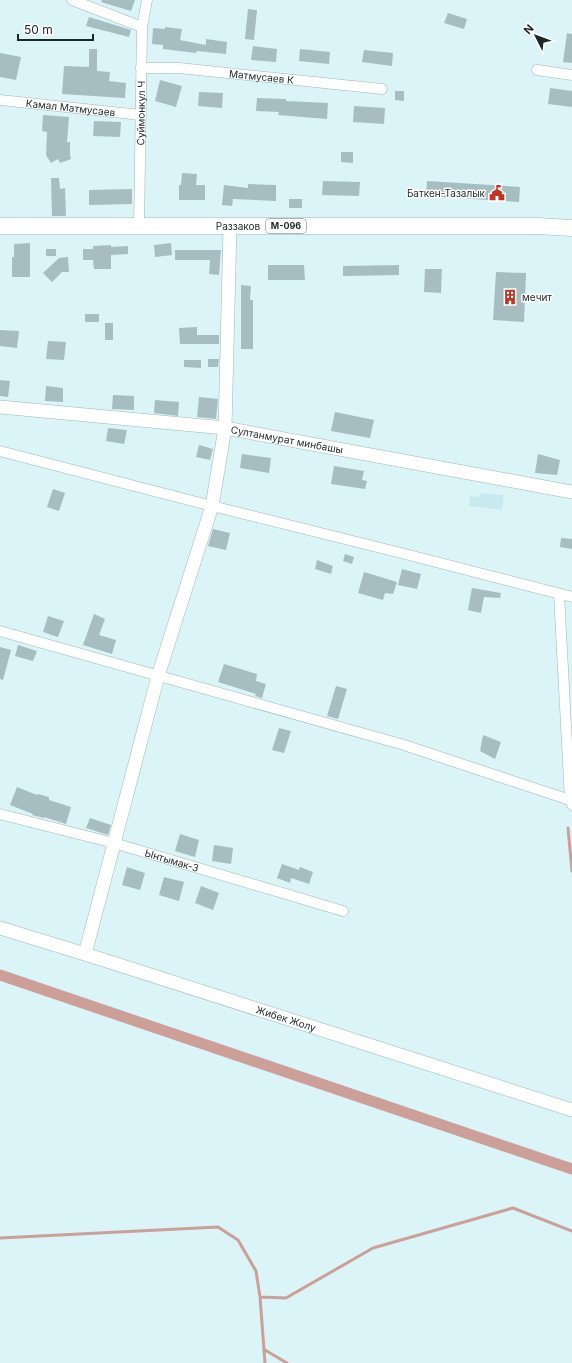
<svg xmlns="http://www.w3.org/2000/svg" width="572" height="1363" font-family="Inter,sans-serif">
<rect width="100%" height="100%" fill="#dbf4f7"/>
<path fill="#c8eaee" d="M480,493L504,495L502,510L469,506L470,496L479,497Z"/>
<g fill="none" stroke-linecap="round" stroke-linejoin="round">
<path stroke="#cca098" stroke-width="3" d="M568,828L572,871
M0,1238L218,1227L238,1240L256,1271L260,1297L265,1363
M260,1297L286,1298L373,1248L513,1208L572,1231
M265,1350L287,1363"/>
<path stroke="#cca098" stroke-width="11" d="M0,975L572,1169"/>
</g>
<path fill="#a6bec1" d="M102,0H135L131,11L101,2Z
M248,9L257,10L254,40L245,39Z
M448,13L467,19L464,29L444,23Z
M89,17L131,30L129,37L86,26Z
M165,27L182,29L180,40L206,45V39L227,42L226,54L197,51L196,53L163,49V45L152,44L153,28L165,29Z
M567,33L572,34V63L563,62Z
M253,46L277,49L276,62L251,60Z
M89,49H97V71L110,72L109,81L126,83L125,98L62,94L64,66L89,67Z
M300,49L330,52L329,64L299,61Z
M364,50L393,53L392,66L362,62Z
M0,53L21,57L16,80L0,77Z
M160,80L182,86L176,107L155,101Z
M550,88L572,91V107L548,104Z
M395,91H404V101L395,100Z
M199,92L223,93L222,108L198,106Z
M257,98L286,99V101L328,103L327,119L278,115L279,112L256,111Z
M354,106L385,108L384,124L353,122Z
M43,115L69,117L67,142H70V155L71,159L60,163L58,159L51,163L46,155L47,132L42,131Z
M94,121L121,122L120,137L93,136Z
M341,152H353V163L341,162Z
M182,173L197,174L196,185H205V200H179V185H181Z
M51,178H59L60,189L65,188L66,216H52Z
M323,181L360,182L359,196L322,195Z
M427,181L520,187L519,202L426,196Z
M248,184L276,185V201L233,199L232,206L222,205L224,185L248,188Z
M132,189V204L89,205V190Z
M289,199H302V208H289Z
M30,243V277H12V257H14V244Z
M171,243L172,255L155,257L154,245Z
M111,245V247L128,246V254L111,255V269H94L93,260H83V249H93V246Z
M46,249H56V256H46Z
M175,250H221L219,275L209,274L210,260H175Z
M68,257L69,272H62L52,282L43,273L59,258Z
M268,265H304L305,280H268Z
M399,265V275L343,276V266Z
M425,269H442L441,293L424,292Z
M496,272L526,273L524,322L493,320Z
M241,285L251,286L250,300H253V349H241Z
M85,314H99V322H85Z
M105,323H113V340H105Z
M197,327V335H219V344H180L179,328Z
M0,330L19,331L17,348L0,346Z
M48,341L66,342L64,360L46,359Z
M208,359H219L218,367H208Z
M184,360H201V368L184,367Z
M0,380L10,381L8,397L0,396Z
M46,386L63,388V402L45,401Z
M113,395L134,396V410L112,409Z
M199,397L218,399L216,419L197,417Z
M155,400L179,402L178,416L154,413Z
M335,412L374,420L370,438L331,431Z
M108,428L127,430L124,444L106,441Z
M199,445L213,449L210,460L196,457Z
M242,454L271,458L269,473L240,468Z
M538,454L560,460L557,475L535,473Z
M334,466L364,471L362,480L367,481L365,489L331,484Z
M53,489L65,493L59,511L47,507Z
M213,529L230,533L226,550L208,546Z
M561,538L572,539V549L560,547Z
M345,554L354,557L352,564L343,561Z
M317,560L333,566L331,574L315,569Z
M402,569L421,574L417,589L398,585Z
M364,572L397,582L393,594L385,593L383,600L358,593Z
M472,588L501,593L500,598L484,597L481,613L468,610Z
M94,614L105,619L99,635L116,640L112,654L83,645Z
M48,616L64,621L58,637L43,632Z
M18,645L37,651L33,661L15,656Z
M0,647L11,650L3,680L0,679Z
M224,664L257,674L256,681L266,684L262,698L255,696L256,694L218,682Z
M336,686L347,689L338,719L327,716Z
M279,728L291,731L284,753L272,750Z
M483,735L501,742L495,759L480,751Z
M17,787L37,795L38,794L49,797V800L71,807L66,824L44,817V818L32,815L33,814L10,805Z
M90,818L111,825L108,835L86,828Z
M180,834L199,840L195,857L175,851Z
M214,845L233,848L231,864L212,861Z
M282,864L299,870L300,867L313,872L309,884L291,878L290,883L277,878Z
M127,867L145,873L140,890L122,885Z
M164,877L184,882L179,901L159,895Z
M201,886L219,893L213,910L195,903Z"/>
<g fill="none" stroke-linecap="round" stroke-linejoin="round">
<defs>
<g id="minor">
<path d="M72,0L142,27"/>
<path id="s1" d="M141,68H179L382,89"/>
<path d="M537,70L572,75"/>
<path id="s2" d="M0,100L141,115"/>
<path id="s3" d="M139,226L142,27L147,0"/>
<path d="M0,451L212,506L405,554L572,597"/>
<path d="M559,594L570,800L572,805"/>
<path d="M0,631L404,745L570,800"/>
<path id="s4" d="M0,814L114,843L343,911"/>
</g>
<g id="tertiary">
<path id="s5" d="M0,407L225,428L572,492"/>
<path id="s6" d="M0,928L85,954L572,1110"/>
<path d="M85,954L158,676L212,506L225,428L230,226"/>
</g>
<g id="primary">
<path id="s7" d="M0,226H538L572,228"/>
</g>
</defs>
<use href="#minor" stroke="#9fb7ba" stroke-width="11"/>
<use href="#tertiary" stroke="#9fb7ba" stroke-width="14"/>
<use href="#primary" stroke="#9fb7ba" stroke-width="17"/>
<use href="#minor" stroke="#fff" stroke-width="10"/>
<use href="#tertiary" stroke="#fff" stroke-width="13"/>
<use href="#primary" stroke="#fff" stroke-width="16"/>
</g>
<defs>
<symbol id="civic-bare" viewBox="-9 -9 18 18"><path d="M-.6-6.5H3V-4.5H.6V-3L4-1V1h2V6H-6V1h2V-1L-.6-3ZM-1.2 2.5V6h2.4V2.5Z" fill="#c03421" stroke="#fff" stroke-width="2.5" paint-order="stroke"/></symbol>
<symbol id="building-bare" viewBox="-9 -9 18 18"><path d="M-4-6H4V6H1V3H-1V6H-4ZM-2.5-4.3h1.7v1.8h-1.7ZM.8-4.3h1.7v1.8H.8ZM-2.5-1h1.7V.8h-1.7ZM.8-1h1.7V.8H.8Z" fill="#c03421" stroke="#fff" stroke-width="2.5" paint-order="stroke"/></symbol>
</defs>
<g fill-rule="evenodd">
<use href="#civic-bare" x="486" y="182" width="22" height="22"/>
<use href="#building-bare" x="499" y="286" width="22" height="22"/>
</g>
<g text-anchor="middle" stroke-width="3" stroke-linejoin="round" paint-order="stroke">
<rect fill="#fff" stroke="#616868" stroke-width="1" x="266" y="219" width="40" height="14" rx="3"/>
<g font-size="9" font-weight="bold" fill="#1d2728">
<text x="286" y="229">М-096</text>
</g>
<g font-size="10" fill="#1d2728" stroke="#fff">
<text dy="4" stroke="none"><textPath href="#s1" startOffset="121">Матмусаев К</textPath></text>
<text dy="4" stroke="none"><textPath href="#s2" startOffset="71">Камал Матмусаев</textPath></text>
<text dy="4" stroke="none"><textPath href="#s3" startOffset="113">Суймонкул Ч</textPath></text>
<text dy="4" stroke="none"><textPath href="#s7" startOffset="238">Раззаков</textPath></text>
<text dy="4" stroke="none"><textPath href="#s5" startOffset="289">Султанмурат минбашы</textPath></text>
<text dy="4" stroke="none"><textPath href="#s4" startOffset="178">Ынтымак-3</textPath></text>
<text dy="4" stroke="none"><textPath href="#s6" startOffset="300">Жибек Жолу</textPath></text>
</g>
<g font-size="10" fill="#1d2728" stroke="#fff" text-anchor="end">
<text x="485" y="197">Баткен-Тазалык</text>
<text x="522" y="301" text-anchor="start">мечит</text>
</g>
</g>
<g transform="translate(536 36) rotate(312)" stroke="#ffffff" stroke-width="3" paint-order="stroke">
<path d="M0-3L7 15L0 10L-7 15Z" fill="#1d2728"/>
<text y="-6" font-size="11" font-weight="bold" text-anchor="middle" fill="#1d2728">N</text>
</g>
<path d="M18 34v6h75v-6" fill="none" stroke="#1d2728" stroke-width="2"/>
<text x="24" y="34" font-size="12" fill="#1d2728" stroke="#ffffff" stroke-width="3" paint-order="stroke">50 m</text>
</svg>
